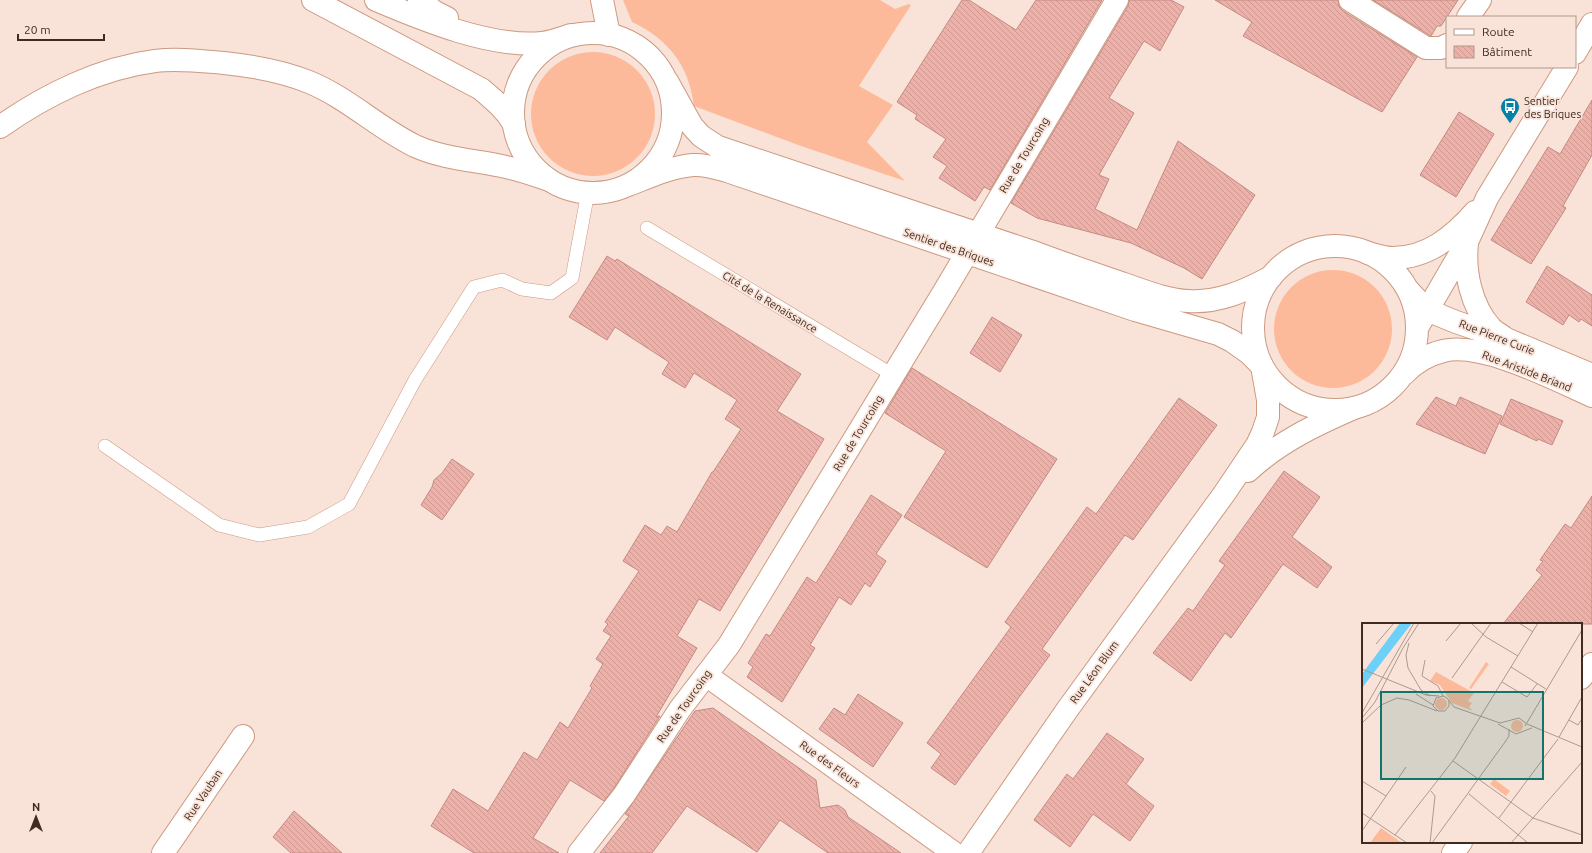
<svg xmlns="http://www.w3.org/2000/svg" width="1592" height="853" font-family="Ubuntu,sans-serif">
<defs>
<pattern id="building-back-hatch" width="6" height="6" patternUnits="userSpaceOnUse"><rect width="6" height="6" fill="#eeb1a9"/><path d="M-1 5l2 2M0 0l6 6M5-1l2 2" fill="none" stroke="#cd9891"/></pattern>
</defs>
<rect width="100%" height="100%" fill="#f9e2d7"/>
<path fill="#fdba9a" d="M623,0H880L895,9L909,4L911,5L859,86L893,105L867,142L905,181L801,146L694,106C689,65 668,39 632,22Z
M531 114a62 62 0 1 1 124 0a62 62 0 1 1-124 0Z
M1274 329a59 59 0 1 1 118 0a59 59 0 1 1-118 0Z"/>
<path fill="url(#building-back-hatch)" stroke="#c48a83" d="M962,0H969L1016,30L1036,0H1102L990,190L984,187L975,201L939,178L947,166L933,157L946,139L915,119L917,115L897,102Z
M1129,0H1171L1184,7L1160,51L1144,41L1109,98L1134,113L1099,175L1109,179L1095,209L1137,230L1178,141L1255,195L1202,279L1184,268L1131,243L1037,218L1011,203L1128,6Z
M1215,0H1338L1339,6L1343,11L1417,57L1382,112L1243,36L1252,22Z
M1373,0H1458L1441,26H1437L1431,36Z
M1592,100V155L1563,206L1566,208L1531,264L1491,240L1548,147L1560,154Z
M1459,112L1494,134L1456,197L1420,175Z
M607,256L615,261L617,259L801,374L777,411L824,439L720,611L699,599L677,636L697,648L656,717L660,716L614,788L604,801L570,780L533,838L559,853H474L431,826L453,789L488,811L524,752L537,760L560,722L568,728L592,688L590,686L603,664L596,659L611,636L603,631L608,624L605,622L639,571L623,561L645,525L661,535L667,526L677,532L712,472H713L741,429L725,419L737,400L694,373L685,388L662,374L669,362L615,327L607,340L569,317Z
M1547,266L1592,295V326L1581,319L1579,322L1569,315L1563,325L1526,302Z
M992,317L1022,335L1000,372L970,353Z
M912,368L1057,459L987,568L904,517L946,451L885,413Z
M1436,397L1456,406L1460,397L1502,416L1485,454L1416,424Z
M1179,398L1217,425L1133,540L1125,535L1091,581L1042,649L1050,655L955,785L931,768L941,754L927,743L1011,627L1005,622L1087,507L1096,514Z
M1511,399L1563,421L1552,445L1538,439L1537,441L1500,424Z
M452,459L474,474L442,520L421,505L432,487L434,480L442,473Z
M1284,471L1320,497L1292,537L1332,567L1317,588L1283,564L1231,638L1225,633L1191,681L1153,653L1188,608L1193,611L1225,565L1219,561Z
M871,495L902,515L876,554L886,561L870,587L865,583L851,605L839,597L810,645L815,648L782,702L747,677L753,667L748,663L766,634L770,636L807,577L816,583Z
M1592,496V624H1503L1542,575L1536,570L1543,561L1540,560L1565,524L1571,528Z
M858,694L903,723L873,767L819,729L834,708L845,715Z
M713,708L816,780L820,808L838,805L845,810L848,817L901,853H828L780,820L757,852L687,806L652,853H600L629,816L625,814L695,711Z
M1107,733L1144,759L1126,784L1154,806L1130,841L1093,814L1070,847L1034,820L1067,774L1073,779Z
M294,811L342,853H291L273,837Z"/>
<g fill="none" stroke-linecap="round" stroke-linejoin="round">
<defs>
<path id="service" d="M647,228L893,375
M105,446L219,525L259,535L308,527L349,504L415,380L474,287L502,280L522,289L551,293L572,278L588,192"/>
<path id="minor" d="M602,0L609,35
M1350,0L1426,48H1441L1447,45
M1468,17L1480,0
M706,675L954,853
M1581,678L1592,664
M163,853L243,736
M1453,853L1461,842"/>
<path id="tertiary" d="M1575,53L1592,24
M1467,243C1464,272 1471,306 1491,328C1495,332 1501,335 1506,339
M1368,253C1376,255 1384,258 1393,258C1427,258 1453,237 1475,212
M1417,328L1467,242L1487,198L1567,67
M1248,471C1279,442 1315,425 1354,408
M579,853L624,795L680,709L729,645L945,290L1117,0
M968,853L1067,710L1224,494L1257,445L1263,432L1268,417V400L1262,366"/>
<path id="secondary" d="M513 113a80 80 0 1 1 160 0a80 80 0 1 1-160 0Z
M667,81L692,126L701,136L718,147C824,182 930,217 1036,253C1065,264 1095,274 1124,284C1145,291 1166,300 1188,301C1218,303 1245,291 1271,277
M628,185C649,177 670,167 693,165C704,164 716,168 727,171L1135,310L1218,334L1232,341L1249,353L1262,366
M1253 328a82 82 0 1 1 164 0a82 82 0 1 1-164 0Z
M1408,290L1422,305L1434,313L1456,322L1506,339L1592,375
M1404,374C1415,362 1427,355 1443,351C1482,341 1556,380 1592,396"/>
<path id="trunk" d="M313,0L481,89C494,100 505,109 514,124
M376,0C423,20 491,48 542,43C552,42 562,38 571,35
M419,0L435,12L447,18
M0,127C45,95 100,68 155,61C177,58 201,61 224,63C253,66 282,71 309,82C348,98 378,128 415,146C444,159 475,160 506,167C521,170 535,175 549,180"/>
</defs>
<use href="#service" stroke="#cd997f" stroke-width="14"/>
<use href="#minor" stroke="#cd997f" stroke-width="24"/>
<use href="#tertiary" stroke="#cd997f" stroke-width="24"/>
<use href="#secondary" stroke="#cd997f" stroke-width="24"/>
<use href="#trunk" stroke="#cd997f" stroke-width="24"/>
<use href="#service" stroke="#fff" stroke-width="13"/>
<use href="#minor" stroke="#fff" stroke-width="22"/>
<use href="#tertiary" stroke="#fff" stroke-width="22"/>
<use href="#secondary" stroke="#fff" stroke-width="22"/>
<use href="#trunk" stroke="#fff" stroke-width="22"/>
</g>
<defs>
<symbol id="bus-pin" viewBox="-11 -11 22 30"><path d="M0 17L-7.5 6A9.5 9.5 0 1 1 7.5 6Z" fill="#0381a6" stroke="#f9e2d7"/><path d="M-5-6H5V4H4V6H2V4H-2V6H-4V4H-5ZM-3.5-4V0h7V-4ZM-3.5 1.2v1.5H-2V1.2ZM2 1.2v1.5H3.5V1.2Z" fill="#fff"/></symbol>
</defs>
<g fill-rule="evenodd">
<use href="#bus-pin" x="1499" y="96" width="22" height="30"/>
</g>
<g text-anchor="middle" stroke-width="3.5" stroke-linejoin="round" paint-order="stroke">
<g font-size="11" fill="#402b20" stroke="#f9e2d7" text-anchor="start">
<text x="1524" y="105">Sentier<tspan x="1524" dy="13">des Briques</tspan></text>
</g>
<g font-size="11" fill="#402b20" stroke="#f9e2d7">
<text transform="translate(1024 155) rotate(-59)" y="4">Rue de Tourcoing</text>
<text transform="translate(949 247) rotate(19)" y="4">Sentier des Briques</text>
<text transform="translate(770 302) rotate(31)" y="4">Cité de la Renaissance</text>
<text transform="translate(1497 337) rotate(21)" y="4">Rue Pierre Curie</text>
<text transform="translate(1527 371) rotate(21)" y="4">Rue Aristide Briand</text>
<text transform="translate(858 433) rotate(-59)" y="4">Rue de Tourcoing</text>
<text transform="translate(1094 672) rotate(-54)" y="4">Rue Léon Blum</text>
<text transform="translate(684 706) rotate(-55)" y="4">Rue de Tourcoing</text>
<text transform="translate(830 764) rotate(36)" y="4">Rue des Fleurs</text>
<text transform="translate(203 795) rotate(-56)" y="4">Rue Vauban</text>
</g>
</g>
<g transform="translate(1362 623)">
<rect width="220" height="220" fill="#f9e2d7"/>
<path d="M124,39L127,41L109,66L107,65ZM74,49L112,70L106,78L110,80L107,84L111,88L90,80L78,62L68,58ZM73 81a6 6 0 1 1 12 0a6 6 0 1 1-12 0ZM149 103a6 6 0 1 1 12 0a6 6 0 1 1-12 0Z" fill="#fdba9a"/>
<path d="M132,156L148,168L144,173L128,161ZM19,205L40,220H8Z" fill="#fdba9a"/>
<path d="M38,0H50L0,65V51Z" fill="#6cd0f8"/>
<path fill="none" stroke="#af998e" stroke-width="1" d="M109,0L124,14L156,33M157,0L171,9M84,18L99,0M47,20L44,32L46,45L59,67L68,73M14,21L32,0M63,37L60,53L76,63L81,73M149,44L184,66M0,46L64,72L77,73M90,55L129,0M140,59L165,74L175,61M54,71L71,82M87,77V83L83,88H76L71,83L74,75L81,73L85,75L92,84L138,100L157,95L165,101L220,124M0,90L52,0M0,95L13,79L41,25L57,0M207,97L216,102L220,96M0,100L19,82L35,75L47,77L75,88M136,101L154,111L170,105M163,103L220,7M197,114L220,74M91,138L171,195L220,212M0,158L24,173M107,171L166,220M0,190L45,220M137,195L196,116M0,208L44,144M33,212L93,135L176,0M68,220L73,173L69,168M70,220L143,119L147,113V106M149,220L220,139"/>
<path fill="#0f766e" fill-opacity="0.15" stroke="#0f766e" stroke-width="2" d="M19,69H181V156H19Z"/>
<rect width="220" height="220" fill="none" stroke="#402b20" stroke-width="2"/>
</g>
<rect x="1446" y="16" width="130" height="52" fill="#f9e2d7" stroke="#af998e"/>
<rect x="1454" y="29" width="20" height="6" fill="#ffffff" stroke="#af998e"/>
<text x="1482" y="36" font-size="12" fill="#402b20">Route</text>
<rect x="1454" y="46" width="20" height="12" fill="url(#building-back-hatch)" stroke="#af998e"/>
<text x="1482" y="56" font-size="12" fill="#402b20">Bâtiment</text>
<g transform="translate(36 817)" stroke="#f9e2d7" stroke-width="3" paint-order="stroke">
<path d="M0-3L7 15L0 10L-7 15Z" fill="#402b20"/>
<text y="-6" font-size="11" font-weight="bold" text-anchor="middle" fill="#402b20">N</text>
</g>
<path d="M18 34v6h86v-6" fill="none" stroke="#402b20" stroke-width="2"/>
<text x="24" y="34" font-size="12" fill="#402b20" stroke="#f9e2d7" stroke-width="3" paint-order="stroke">20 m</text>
</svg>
